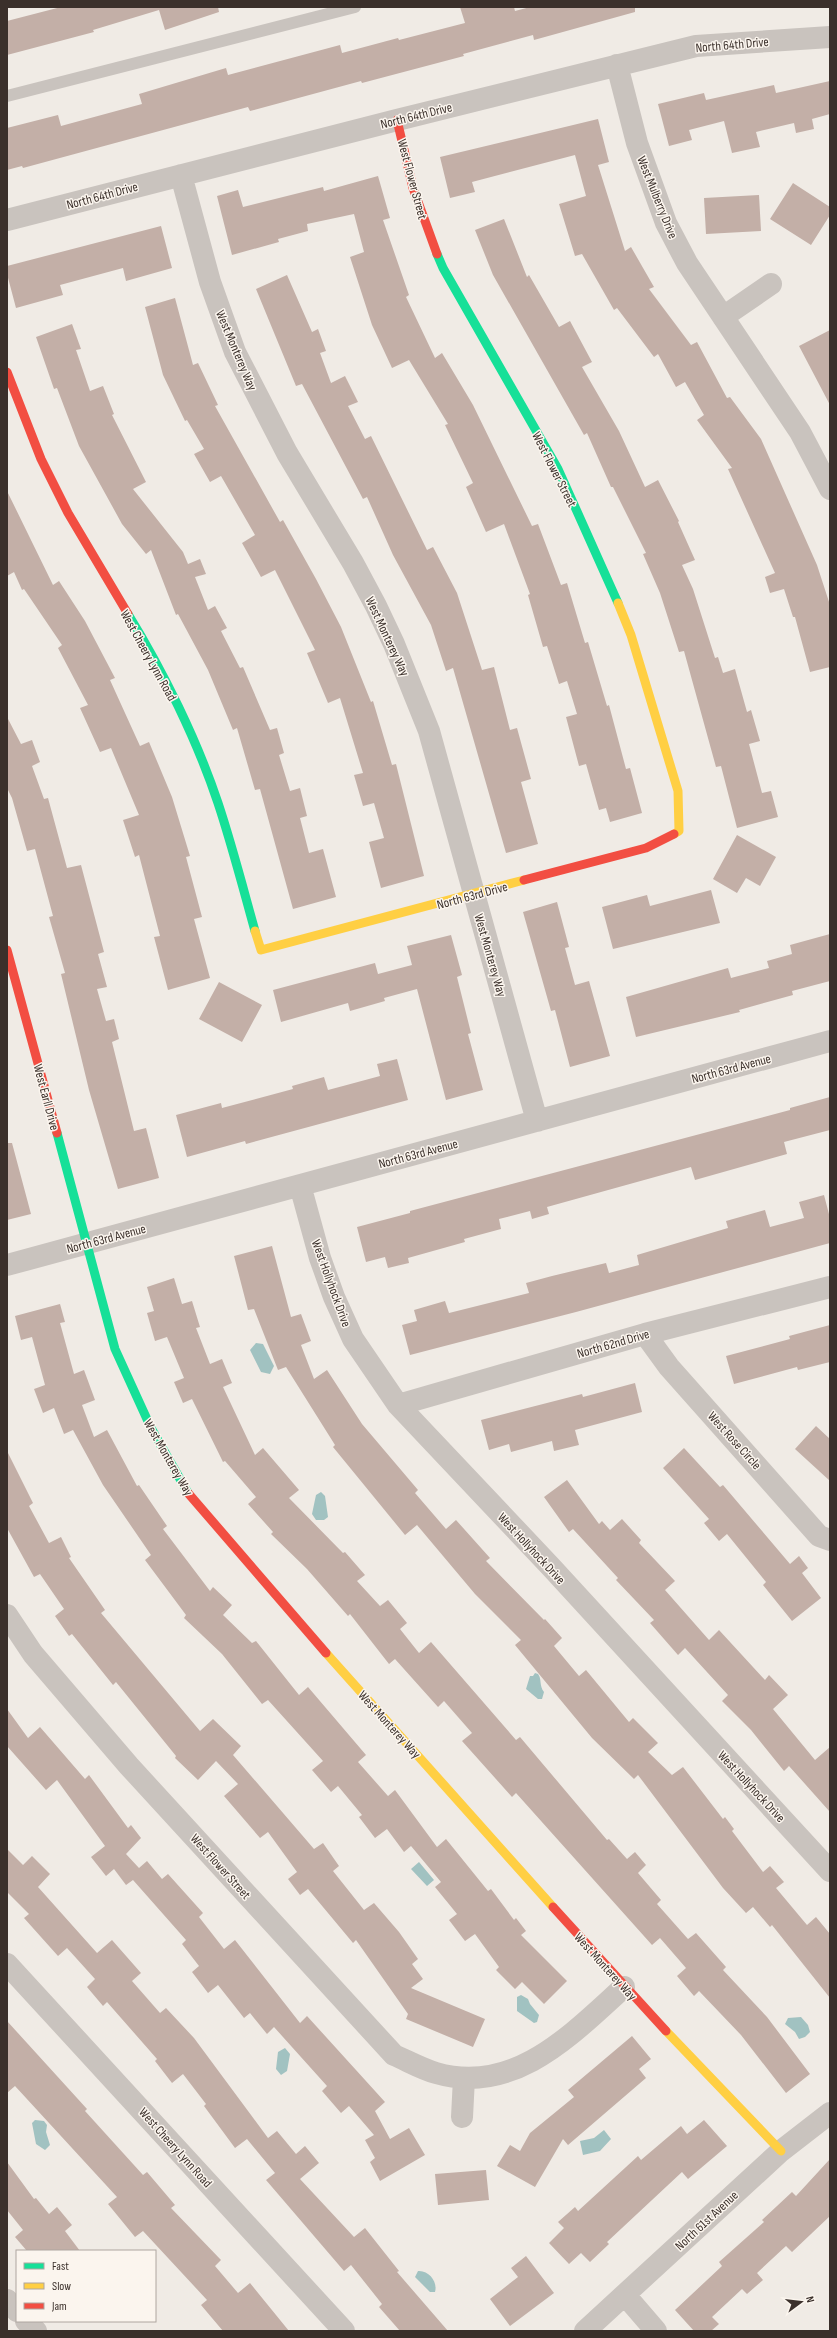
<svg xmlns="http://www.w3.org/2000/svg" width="837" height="2338" font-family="'Sofia Sans Condensed',sans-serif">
<rect width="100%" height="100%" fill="#f0ebe5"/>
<path fill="#a1c2c1" d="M256,1343L263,1344L274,1366L270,1374L261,1372L250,1350Z
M321,1492L325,1496L328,1517L324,1520H316L312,1514L316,1495Z
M535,1673L538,1674C542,1679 539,1686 544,1692L542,1699H538L526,1689L530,1676H533Z
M419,1862L434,1880L427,1886L411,1869Z
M521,1995L528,1999L530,2004L539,2015L537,2022L534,2023L517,2011V1997Z
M801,2017L808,2025L810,2032L805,2037L799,2039L795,2032L785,2024L788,2018Z
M285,2048L290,2054L287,2071L281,2075L276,2069L278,2052Z
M35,2120L44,2121L47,2125L46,2132L50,2145L45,2150L36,2144L32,2123Z
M604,2130L611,2139L600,2151L583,2155L580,2141L594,2138Z
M418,2271C429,2270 438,2282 435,2292H430L415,2277Z"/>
<path fill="#c3afa7" d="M61,7H218L219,12L165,30L159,10L93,30L94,32L7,55V21Z
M460,7H514L515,11L530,7H635V12L534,40L533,35L463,54L464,56L362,83L361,81L250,111L248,107L23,168L22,166L7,170V128L58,115L61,126L142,104L139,94L226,68L228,75L340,45L342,53L398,38L399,40L465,23Z
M830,81V114L812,119L814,129L796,133L794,123L756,132L760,147L732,153L724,121L689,130L692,140L669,146L658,104L704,93L706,100L774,85L776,93Z
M598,119L609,162L598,165L625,251L631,247L654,287L649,289L691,345L697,342L727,398L730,397L761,439L817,565L830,605V667L810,672L795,617H793L784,589L770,593L765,577L775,573L728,469L732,468L697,420L704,415L685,382L676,387L658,354L654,357L617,308L614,310L582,254L575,256L559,204L586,196L575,155L472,182L475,192L450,198L440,157Z
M378,176L390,218L383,220L409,295L406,297L435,358L442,353L473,405L532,526L538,524L561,585L567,583L585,643L588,642L607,706L609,705L626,769L630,768L642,813L610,822L606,808L599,810L586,764L579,766L566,717L577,714L567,681L559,684L547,646L543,647L528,595L530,594L504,524L486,532L466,487L473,483L445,425L448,424L409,360L392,368L372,325L350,257L364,252L354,214L307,224L308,231L278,239L279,242L232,255L217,196L238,190L243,207L323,187L324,191Z
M793,183L830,207V215L811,245L770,219Z
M759,195L761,231L706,234L704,198Z
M504,219L527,277L529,275L559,327L570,321L592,362L582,367L619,431L645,487L658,480L679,521L678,522L695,560L682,565L693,589L715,658L718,657L723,673L735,669L747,712L751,710L760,741L749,744L762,793L771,791L778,817L737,828L721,766L716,767L684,651L679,652L660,593L643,554L646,553L613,487H611L587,433L584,435L493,275L475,230Z
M161,226L172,268L126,281L123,268L60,285L63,295L16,308L7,274V266Z
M287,275L312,332L318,329L326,351L320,353L331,383L345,376L358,402L348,406L365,439L371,436L427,550L433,547L457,593L482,670L494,667L510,730L517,728L531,779L521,782L538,844L506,853L453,668L446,671L431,625L393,555L367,497L363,499L302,384L296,386L256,289Z
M175,298L193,365L198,363L218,405L215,406L280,522L283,520L316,579L341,627L371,702L373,701L392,765L396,764L424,876L381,888L369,842L384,838L374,803L363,806L354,775L363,773L340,698L328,703L307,653L315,650L275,570L261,577L242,543L255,535L221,476L210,482L194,454L204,449L187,420L185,421L163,375L145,307Z
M72,324L81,349L76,350L90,391L103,386L114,414L112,415L146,482L133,489L183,552L188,564L200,559L206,574L195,577L208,610L215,606L227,628L221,631L240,668L243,667L270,730L277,728L284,753L279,755L290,791L300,788L307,816L300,818L309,853L323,849L336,897L293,909L260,789L255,790L237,728L233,730L208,670L178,614L176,615L151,550L146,554L122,524L79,446L57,388L54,389L36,337Z
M830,330V405L799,346Z
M7,491L53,585L59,581L85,621L115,678L110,680L140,746L149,742L172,797L190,856L186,857L202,917L194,919L210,978L168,990L154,937L160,936L139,855L135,857L123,820L139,815L111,748L100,752L80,708L88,705L58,648L62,645L24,589L22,590L14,572L7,576Z
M7,717L21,744L32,740L40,762L32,766L44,799L48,798L67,868L81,865L104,952L98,954L107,987L97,989L106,1021L114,1019L119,1039L112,1042L134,1131L146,1128L159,1178L118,1189L89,1090L61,974L65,973L49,917L53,916L35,849L27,851L12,798L7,788Z
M737,835L776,857L760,886L746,878L737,893L713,879Z
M711,890L720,923L613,949L602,907L647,895L650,906Z
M557,902L569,947L565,948L575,985L589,981L610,1056L570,1067L555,1010L551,1011L523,912Z
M830,934V981L792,991L793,995L739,1010L740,1012L636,1037L626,997L728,968L731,978L769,968L767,961L792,954L790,945Z
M451,935L462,975L457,977L471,1033L468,1034L483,1090L446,1100L417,989L384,998L385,1001L350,1011L348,1003L281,1022L273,990L375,963L378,974L412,965L407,946Z
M219,982L262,1005L242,1042L199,1019Z
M397,1059L408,1100L246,1144L245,1141L187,1157L176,1115L221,1103L222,1108L293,1089L292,1086L324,1077L328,1090L343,1086L380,1076L377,1064Z
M830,1097V1130L784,1142L787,1154L695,1180L691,1167L547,1207L549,1214L532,1219L530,1211L499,1219L501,1229L464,1239L465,1242L408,1258L409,1263L388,1268L385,1257L366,1262L357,1227L410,1213V1211L790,1110V1108Z
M7,1143H12L31,1214L7,1220Z
M824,1195L830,1218V1243L576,1312L410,1355L402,1325L417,1321L414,1310L445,1301L449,1313L529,1293L526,1283L552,1276L606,1263L609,1273L639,1265L637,1255L728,1228L726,1221L765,1210L770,1227L804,1218L799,1202Z
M272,1246L291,1317L301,1314L311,1341L301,1345L314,1379L327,1370L362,1424L418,1490L415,1493L446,1529L456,1520L490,1558L486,1561L544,1620L545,1619L562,1638L554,1646L579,1676L586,1670L629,1722L633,1718L658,1743L648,1752L672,1775L683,1767L723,1819L725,1817L734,1829L732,1831L763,1872L770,1866L784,1882L776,1888L807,1925L816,1917L830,1934V1998L772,1925L770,1927L753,1907L746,1913L723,1888L638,1775L634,1779L592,1738L515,1645L521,1640L475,1594L417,1525L405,1535L333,1447L335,1445L286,1367L278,1370L254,1309L248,1310L234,1256Z
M174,1278L182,1304L192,1301L200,1327L196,1328L210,1364L222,1359L232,1383L223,1387L255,1455L263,1448L299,1490L289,1498L343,1553L345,1552L365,1575L357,1581L380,1606L388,1600L407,1623L400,1629L419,1653L431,1642L516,1740L520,1737L607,1840L609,1839L627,1859L635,1852L646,1865L638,1873L661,1900L657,1904L688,1939L696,1933L726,1967L723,1970L767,2017L810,2074L786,2093L741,2035L699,1991L694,1996L677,1976L686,1968L660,1938L652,1945L516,1793L512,1797L462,1741L472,1733L444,1701L438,1707L395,1659L389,1664L350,1614L348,1616L307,1569L271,1534L273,1532L248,1504L256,1497L225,1461L223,1462L192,1399L183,1403L174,1382L184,1378L167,1337L155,1341L147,1313L154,1311L147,1287Z
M60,1304L65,1322L60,1323L74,1374L84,1370L95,1400L82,1405L94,1437L107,1430L137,1486L139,1485L167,1526L163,1529L210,1591L213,1587L232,1605L223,1615L252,1643L256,1641L299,1695L308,1687L366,1755L358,1762L388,1796L395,1790L437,1847L446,1839L488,1891L491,1889L514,1920L516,1918L526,1931L521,1935L567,1981L544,2004L522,1982L515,1989L496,1970L499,1967L475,1934L465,1941L449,1920L457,1914L435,1887L441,1882L411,1846L404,1852L387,1829L375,1838L359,1817L362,1815L338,1786L331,1792L312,1770L323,1761L268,1700L262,1704L222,1654L184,1618L186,1615L145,1560L151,1555L103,1485L73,1430L64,1434L54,1408L43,1413L34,1389L45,1385L32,1337L21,1340L15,1316Z
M830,1325V1362L798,1370L797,1367L734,1384L726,1356L790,1339L789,1336Z
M635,1383L642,1412L575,1430L579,1445L554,1451L552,1441L511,1452L509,1444L489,1450L481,1420L582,1394L583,1397Z
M816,1426L830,1439V1481L795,1449Z
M684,1448L720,1487L723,1485L790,1564L799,1556L808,1568L802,1573L821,1598L792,1621L763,1585L766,1582L727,1534L719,1541L704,1523L709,1519L663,1468Z
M7,1451L33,1503L29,1506L49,1543L61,1537L71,1557L69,1558L105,1610L101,1613L200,1731L213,1719L241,1746L233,1755L314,1849L323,1843L339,1866L333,1871L364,1910L374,1903L399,1932L418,1959L412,1964L423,1979L411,1988L485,2019L473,2047L406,2019L408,2014L356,1940L353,1943L308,1889L300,1895L288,1879L297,1872L268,1832L260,1838L224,1796L238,1784L216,1761L198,1780L175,1758L176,1756L116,1682L113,1685L72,1634L69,1636L55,1616L64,1609L40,1574L34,1577L7,1528Z
M567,1480L599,1524L602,1521L610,1530L622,1519L641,1540L639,1543L675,1581L665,1590L709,1640L719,1630L765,1680L769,1675L788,1695L773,1709L815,1760L830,1747V1812L789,1766L784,1771L751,1730L722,1701L728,1695L685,1648L678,1655L650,1623L654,1620L616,1580L618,1578L573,1529L569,1532L544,1497Z
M7,1709L28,1738L40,1727L85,1779L89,1775L128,1828L131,1825L141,1838L126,1854L139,1868L147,1861L162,1879L168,1874L203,1913L199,1917L224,1949L235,1940L300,2023L307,2016L385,2102L375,2111L390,2139L409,2128L425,2155L380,2181L370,2162L375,2158L365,2140L374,2135L349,2106L341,2113L322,2091L327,2086L274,2027L267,2034L250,2013L244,2018L218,1985L208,1993L192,1972L199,1966L182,1944L186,1940L133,1880L126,1885L114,1869L106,1876L91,1857L105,1846L57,1780L46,1790L7,1746Z
M7,1849L23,1865L32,1856L50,1874L38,1887L97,1953L112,1940L141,1973L132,1981L160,2013L166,2008L194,2038L268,2138L277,2131L296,2154L305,2146L319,2163L300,2179L354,2237L365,2228L399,2271L397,2272L448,2331H400L379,2307L382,2304L351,2265L344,2271L266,2180L275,2173L247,2139L235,2148L204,2106L206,2104L183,2074L172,2083L155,2061L157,2059L107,2002L103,2006L87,1987L95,1979L67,1948L58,1956L24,1918L29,1914L7,1892Z
M7,2021L87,2109L85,2111L143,2175L147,2172L175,2205L171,2208L221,2260L215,2266L238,2293L250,2283L289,2331H223L201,2305L207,2300L143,2231L135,2237L108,2204L117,2197L15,2086L7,2093Z
M632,2036L651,2059L639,2069L646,2078L568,2145L563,2139L535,2187L497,2166L510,2145L520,2151L530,2133L574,2097L568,2090Z
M704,2120L727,2146L688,2179L682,2172L607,2242L609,2244L590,2262L581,2253L569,2264L549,2243L564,2228L558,2222L575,2207L578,2211L638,2156L641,2160L681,2126L687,2134Z
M830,2159V2216L792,2252L786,2246L757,2273L763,2280L747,2294L742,2289L712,2317L719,2324L711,2331H694L675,2310L722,2266L719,2262L764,2222L762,2220L792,2192L796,2196Z
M7,2162L34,2199L36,2198L49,2214L57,2207L72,2225L65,2231L80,2251H27L15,2237L23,2230L7,2210Z
M486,2170L489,2200L438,2205L435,2174Z
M526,2256L554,2293L510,2326L490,2299L518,2277L511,2268Z"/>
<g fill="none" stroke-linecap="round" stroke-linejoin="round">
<path stroke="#c9c3be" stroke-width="12" d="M7,96L355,7"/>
<path stroke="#c9c3be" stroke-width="22" d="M617,65L637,143L666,223L687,263L800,432L830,489
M181,175L210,282L235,352L287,453L353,563L376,606L394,644L429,731L537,1121
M7,220L397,120L696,46L830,37
M723,317L771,284
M300,1185L320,1258L334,1297L353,1339L398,1405L551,1567L830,1871
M7,1265L830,1041
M645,1334L669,1367L819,1536L830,1540
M398,1405L645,1334L830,1287
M7,1615L33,1654L129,1766L394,2055C408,2061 422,2069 436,2073C514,2096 572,2034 624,1987
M7,1964L344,2331
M462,2117L464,2078
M625,2295L656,2331
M7,2300L17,2311
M26,2321L36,2331
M585,2331L781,2151L830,2113"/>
<path stroke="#16e098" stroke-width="9" d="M437,254L443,268L558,469L618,603
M128,614C163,671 197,740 218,803C232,845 243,888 255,931
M57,1133L115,1349L151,1428L188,1493"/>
<path stroke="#ffcf43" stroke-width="9" d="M618,603L631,635L678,791L679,831L674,834
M255,931L261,950L524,880
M326,1653L553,1907
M666,2031L781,2151"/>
<path stroke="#f24e42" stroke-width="9" d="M397,120L413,188L437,254
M7,372L41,459L68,513L128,614
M524,880L646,848L674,834
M7,950L57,1133
M188,1493L326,1653
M553,1907L666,2031"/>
</g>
<g text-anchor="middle" stroke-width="3" stroke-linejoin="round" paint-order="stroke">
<g font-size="13" fill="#3b302b" stroke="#fbf5ee">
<text transform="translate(732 44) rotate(-5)" y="5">North 64th Drive</text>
<text transform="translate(416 115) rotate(-14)" y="5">North 64th Drive</text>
<text transform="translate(413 179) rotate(75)" y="5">West Flower Street</text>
<text transform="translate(102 195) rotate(-15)" y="5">North 64th Drive</text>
<text transform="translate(658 197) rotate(68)" y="5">West Mulberry Drive</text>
<text transform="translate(237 350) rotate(67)" y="5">West Monterey Way</text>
<text transform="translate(555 469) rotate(63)" y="5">West Flower Street</text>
<text transform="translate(388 636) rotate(65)" y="5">West Monterey Way</text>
<text transform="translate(149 655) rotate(61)" y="5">West Cheery Lynn Road</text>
<text transform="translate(472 895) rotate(-15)" y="5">North 63rd Drive</text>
<text transform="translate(491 955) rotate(74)" y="5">West Monterey Way</text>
<text transform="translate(731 1068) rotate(-15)" y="5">North 63rd Avenue</text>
<text transform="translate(47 1097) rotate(75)" y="5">West Earll Drive</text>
<text transform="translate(418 1153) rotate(-15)" y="5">North 63rd Avenue</text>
<text transform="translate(106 1238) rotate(-15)" y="5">North 63rd Avenue</text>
<text transform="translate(332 1283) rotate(70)" y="5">West Hollyhock Drive</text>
<text transform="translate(613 1343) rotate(-16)" y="5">North 62nd Drive</text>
<text transform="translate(735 1440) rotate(48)" y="5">West Rose Circle</text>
<text transform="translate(169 1457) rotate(60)" y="5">West Monterey Way</text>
<text transform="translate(532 1548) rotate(47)" y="5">West Hollyhock Drive</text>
<text transform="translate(390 1724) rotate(48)" y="5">West Monterey Way</text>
<text transform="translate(752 1786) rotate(47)" y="5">West Hollyhock Drive</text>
<text transform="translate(221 1866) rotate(48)" y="5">West Flower Street</text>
<text transform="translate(606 1966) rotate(48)" y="5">West Monterey Way</text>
<text transform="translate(176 2147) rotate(48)" y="5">West Cheery Lynn Road</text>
<text transform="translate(706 2220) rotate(-43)" y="5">North 61st Avenue</text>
</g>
</g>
<rect width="837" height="2338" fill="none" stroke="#3b302b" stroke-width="16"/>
<rect x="16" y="2250" width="140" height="72" fill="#fbf5ee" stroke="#aea6a0"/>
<rect x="24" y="2263" width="20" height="6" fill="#16e098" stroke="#aea6a0"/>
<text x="52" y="2270" font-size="12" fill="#3b302b">Fast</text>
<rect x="24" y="2283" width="20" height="6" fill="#ffcf43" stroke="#aea6a0"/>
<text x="52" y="2290" font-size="12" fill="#3b302b">Slow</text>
<rect x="24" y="2303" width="20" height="6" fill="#f24e42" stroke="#aea6a0"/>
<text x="52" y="2310" font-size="12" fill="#3b302b">Jam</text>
<g transform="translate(801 2302) rotate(75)" stroke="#fbf5ee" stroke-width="3" paint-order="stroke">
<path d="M0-3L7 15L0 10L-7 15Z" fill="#3b302b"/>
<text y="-6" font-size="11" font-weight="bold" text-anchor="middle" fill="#3b302b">N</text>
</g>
</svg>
